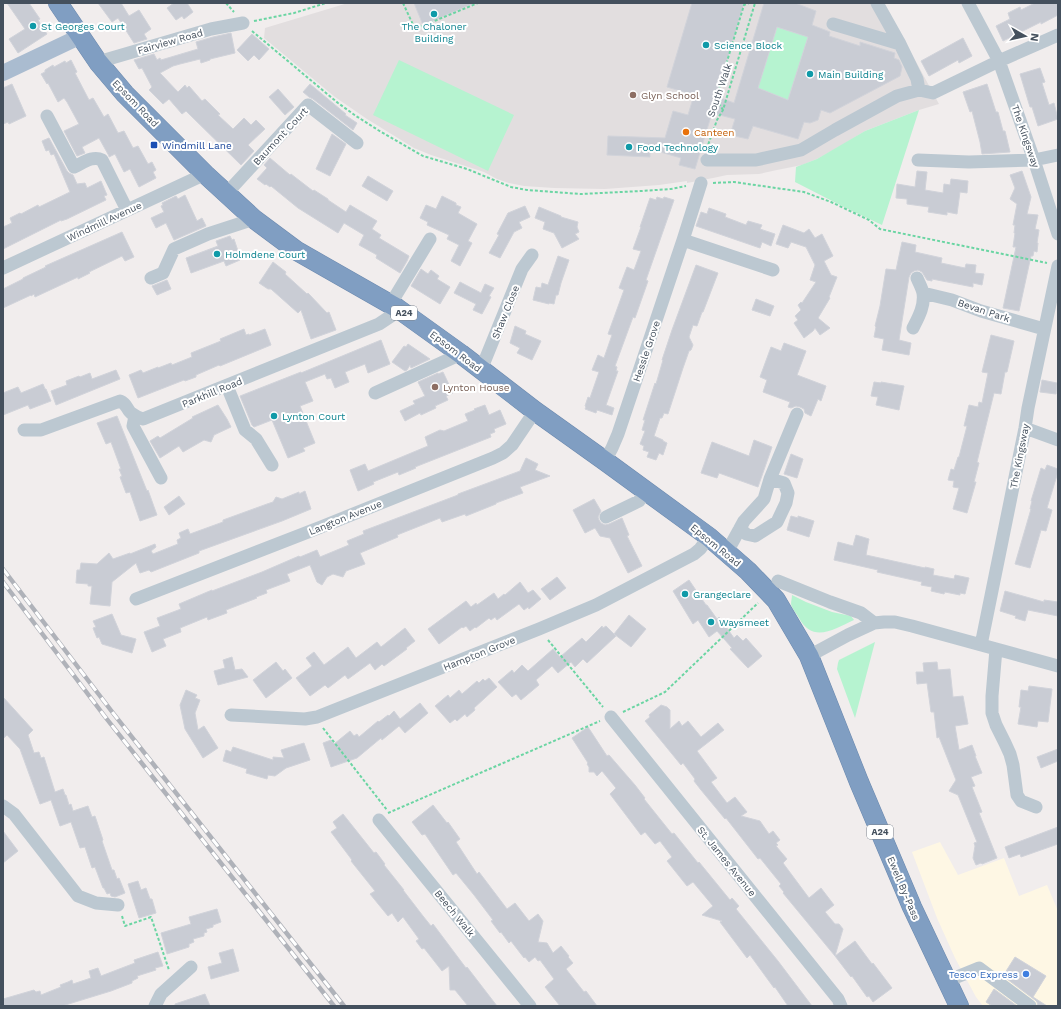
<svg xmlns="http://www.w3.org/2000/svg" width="1061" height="1009" font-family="'Work Sans',sans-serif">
<rect width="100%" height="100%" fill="#f1eded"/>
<path fill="#fef7e4" d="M940,842L958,875L1004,858L1019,896L1047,885L1058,911V1006H983L976,997L955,958L937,918L912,852Z"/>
<path fill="#e2dedf" d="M348,3H884L939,104L919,110L865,131L837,148L817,159L802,165L777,170L759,174L727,175L713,178L687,183V181L659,185L605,189L554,188L524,186L509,183L497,179L484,172L431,155L414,148L367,119L335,97L264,38L265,28Z"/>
<path fill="#b6f3d0" d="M779,22L786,30L796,33L810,31L787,103L756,93Z
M399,60L514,115L488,171L373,115Z
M919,110L882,225L842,206L795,182L796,167L817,159L865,131Z
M792,595L806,602L832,612L851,616L854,620C834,629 813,644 799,618C797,614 792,609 791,604C791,602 792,597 792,595Z
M875,642L855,718L837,669L838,663L839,660Z"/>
<path fill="#c9ccd4" stroke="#d1d3da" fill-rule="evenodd" d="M7,3H29L40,19L38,20L47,34L18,53L9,39L25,29Z
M98,3H121L129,16L139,10L151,29L144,34L147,39L134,43L118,18L112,22Z
M174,3H187L193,12L184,19L182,16L176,20L167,8Z
M414,3H474L423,25Z
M692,3H744L716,96L734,103L764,3H795L816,11L812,25L830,32L829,36L860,46V42L895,53L894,58L899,60L902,67L900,76L830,113L821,110L818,120L810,123L804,122L798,139L753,126L748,139L730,135L735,119L712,113L695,169L679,165L681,158L650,149V157L607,155L608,136L665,138L673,111L688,115L694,95L667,87ZM777,27L808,37L788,100L758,88Z
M1035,3H1058V15L1041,24V22L1003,41L996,26L1010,19L1008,13L1020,7L1021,10Z
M231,33L235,53L210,59V60L201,63L200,59L180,64L173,66L160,73L178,92L185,85L187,88L189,86L202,101L205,99L220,114L218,115L233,129L244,118L251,125L256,120L265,129L248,145L254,151L241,165L186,111L182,114L169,99L163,104L149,90L152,87L142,68L139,69L134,60L154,54L157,60L160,58L161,60L198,49L196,42L213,37Z
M252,34L269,49L259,60L254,55L248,61L237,50Z
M963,38L972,56L959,63L958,60L929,76L921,61Z
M71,60L77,72L75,73L89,100L93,98L104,117L108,114L118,133L124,131L133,148L138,146L148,164L152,162L156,170L153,172L156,178L139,187L130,169L124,172L115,154L109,157V156L99,138L82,147L85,153L77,156L64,131L79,124L67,102L64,98L58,102L48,83L47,84L41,74L45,72V70L53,65L54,67L65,61L66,63Z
M1040,68L1045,82L1042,83L1049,105L1054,103L1058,119L1038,126L1032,107H1030L1020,74Z
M12,84L26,116L9,124L8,122L3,124V88Z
M310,84L346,114L345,115L357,123L353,130L313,99L309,97L303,92Z
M987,84L996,112H998L1003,131H1005L1010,152L982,154L980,142L972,111L970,112L963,92Z
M278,89L294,107L285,115L269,97Z
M332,134L346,144L330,176L316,169Z
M49,138L67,171L69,173L73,175L77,184L85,183L87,188L101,181L107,195L104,196L106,200L67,219L61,221V220L3,249V227L12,223L10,218L20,213L21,214L38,205L39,207L70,192L54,154L51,155L49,150L46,151L42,141Z
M270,158L290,175L291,174L313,191L314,190L328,199V200L346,212L350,205L377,221L372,229L381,235L379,238L409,256L407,261L400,273L376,258L377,255L359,245L364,235L344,223L338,233L298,208L271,186L270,187L266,184L265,185L257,179L267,168L264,165Z
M917,171L927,172L925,190L943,193L944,184L950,185L951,179L968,181L967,193L960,192L957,214L947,212V215L928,212L929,207L907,204V199L896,198L897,184L915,187Z
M1022,171L1031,197L1027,214L1038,215L1035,229L1039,230L1037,243H1038L1037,252L1034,251L1033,256H1031L1019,311L1003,308L1016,247H1013L1015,233H1014L1015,225H1013L1017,204L1010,199L1015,188L1010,175Z
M368,176L393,191L387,201L362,186Z
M185,195L197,221L202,218L206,226L174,240L166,223L156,228L151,218L164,212L161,206L163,205L162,203L176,196L178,199Z
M442,196L456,203V205L461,207L458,213L477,224L468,241L472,243L460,266L451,261L459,245L447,239L449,235L427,225L428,222L420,218L426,205L436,209Z
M657,197L663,199L664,197L674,200L646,280L648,281L635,318L633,317L615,366L617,367L616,371H618L606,405L614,408L612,415L597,410L596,413L585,409L586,407L585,406L588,397L590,398L599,372L592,370L598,355L604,358L612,335L608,334L624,290L619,288L627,267L634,270L641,251L633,249L641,227H640L650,198L656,200Z
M525,206L530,217L519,222L522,228L514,232L500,258L489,253L499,235L497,234L508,213Z
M539,207L561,216V217L578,222L577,227L579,232L575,234L579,239L562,248L554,233L543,229L545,222L535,218Z
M709,208L726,214L725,217L746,225L748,221L762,225L760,229L775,234L771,246L762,242L760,248L696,226L701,212L707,214Z
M783,225L804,233L809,229L815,238L822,234L833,256L824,261L831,275L837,277L829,297L830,298L818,318L830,328L820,335L815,328L813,331L804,338L794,323L798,320L795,316L801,310L798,305L801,302L802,303L816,282L810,280L815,265L806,247L791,242L788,248L776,244Z
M122,232L134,257L125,261L122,256L89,272L90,273L78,279V277L35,297L34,294L31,296V295L3,308V289L23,279V278L46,267L45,266Z
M230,236L232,240L234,239L239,254L238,255L240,260L226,266L224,261L191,273L186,258L218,246L216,241Z
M902,242L916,245L915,252L942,258L941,263L965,268L966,264L976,265L975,273L984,274L982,285L973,283V287L932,279V281L927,280L922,272L918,270L914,271L911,273L909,277L899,340L911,343L909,355L882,350L884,339L874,337L876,327L875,326L880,306L886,269L896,270Z
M558,256L569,260L561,283L558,295H556L554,304L549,303V304L533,300L536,287L541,288L542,283L548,285Z
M273,262L286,272L285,274L307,294L308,293L327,313L329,312L336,330L311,339L301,310L298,313L271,289H268L259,283Z
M696,265L718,273L703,312H702L697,326L693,325L689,337L693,345L691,350L689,351L683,368L668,414L664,413L662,418H660L654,436L663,440V441L667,443L663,455L659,453L656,460L647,457L649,452L643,450L644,446L640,444L645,431L642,430L645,420H643L655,383L656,384L663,360H662L672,330Z
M421,269L428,274L431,270L439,276L437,279L450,287L440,304L411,286Z
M167,280L171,289L157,295L152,286Z
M460,282L481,293L485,284L494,288L489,296L491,297L482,314L473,310L476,304L454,293Z
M756,299L774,306L770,316L752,310Z
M515,326L526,331L525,334L541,341L532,360L517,353L520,348L510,343Z
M244,329L246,335L249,334V335L265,329L271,345L220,366L219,365L196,375V377L185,381L184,380L138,398L129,375L141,370L143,373L158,367V368L171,363L172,365L192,357L191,353L221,341L220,339Z
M991,335L1014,341L1007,372H1005L1001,394L994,393L977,462L979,463L974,482H976L967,513L953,509L959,488L953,487L954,481L948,480L951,469L954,470L958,457H959L967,426H964L969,405L978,407L979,402L982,403L988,373L982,372Z
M381,340L390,364L368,373L365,364L345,372L349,382L335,388L331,378L327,379L325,374L305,382L313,401L300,406L315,443L303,448L305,451L288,458L272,420L254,427L252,425L240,396L301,372V373Z
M784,343L806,351L797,375L826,386L821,401L818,399L811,416L805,413L804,409L800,407L796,406L791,408L788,407L790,402L763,392L767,380L760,377L771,347L781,351Z
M408,344L430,359L411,368L410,365L407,370L405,371L392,362L404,346L406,347Z
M116,370L120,379L56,405L51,391L67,385L66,381L79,376L80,377L90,373L92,379Z
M443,372L453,393L446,396L448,400L435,406L436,408L421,415L420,413L405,421L400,411L415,404L413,401L425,396L418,382L438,373V374Z
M1042,380L1057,383L1056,394L1040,392Z
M874,382L881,383V382L904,386L899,410L876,405L878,397L871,396Z
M43,384L45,389H46L51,401L30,409L28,405L3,415V393L18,387L21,393Z
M218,405L227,419L231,427L214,435L211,442L204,440L183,452L179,446L160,458L150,441L158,436L160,438L193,418L192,417Z
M485,405L489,415L500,410L506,424L494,429L495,432L490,434L491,437L415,467L416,468L399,475L398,472L373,482L374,484L358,491L350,470L365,464L368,471L428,446L425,437L440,430L444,431L468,421L465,414L475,410L474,409Z
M117,416L147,491L148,490L157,515L140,521L130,492L126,493L120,477L122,476L119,469H121L111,442L106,444L97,423Z
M754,440L772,447L758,487L719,473L717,478L701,473L712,442L749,456Z
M791,454L803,459L797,478L784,474Z
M526,458L538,464L535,470L550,476L520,487L523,493L496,503V504L466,516L465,514L442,522L440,518L397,535L398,537L360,553L365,564L346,571L343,577L333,574L327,577L322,585L317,582L310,565L287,574L290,581L266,590L267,593L256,597L257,598L226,610L227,613L208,620L207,617L180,628L181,632L163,639L166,646L152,652L144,632L160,626L157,618L181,609L179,604L212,590V591L262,572L299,556L300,557L317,550L320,557L349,545L347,541L364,534L363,531L458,495V494L520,471Z
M1047,465L1058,469V472L1047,508L1052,510L1046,531L1041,530L1030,568L1015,564L1031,509H1030L1032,501H1031L1041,468L1045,470Z
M305,491L311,509L282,521L199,551V553L151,572L149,570L140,573L136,563L112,582L110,606L90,604L92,586H88V584L76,583L77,570H80L81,563L97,564L109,553L113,559L130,553V554L155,544L156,547L151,551L153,554L178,544L177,540L181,538L179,533L188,529L190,534L223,522V520L267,504L273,502L276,497L282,499L299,492V494Z
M179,496L185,504L169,515L164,507Z
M594,499L601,511L598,517L599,520L601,523L605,525L609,524L622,518L629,535L627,536L642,566L628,573L610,538L600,536L595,528L585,533L573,510Z
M791,516L798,518V516L814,521L809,537L787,530Z
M856,535L869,539L866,555L925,568V567L934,569L933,575L954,579L955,575L969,578L965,594L960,593V595L945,592L944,594L931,591L932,587L921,585L922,582L877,572L878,570L834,560L838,542L853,546Z
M557,577L566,588L550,600L541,589Z
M689,580L706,605H707L717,619L719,617L734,638L737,635L743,641L746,638L762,656L748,668L730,649L732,648L717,631L709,637L698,620L693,624L673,591Z
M520,582L528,593L533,590L541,599L529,609L528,607L524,610L519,604L497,620L495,617L491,620L489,618L476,628L475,627L470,631L466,626L463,628L462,627L439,644L428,629L466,601L471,607L476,603L477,605L494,593L498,599L504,594L505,595Z
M1005,591L1044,602V600L1058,602V616L1028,610L1025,621L1015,618L1016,616L1000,611Z
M112,614L121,635L136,639L132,653L102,644L99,637L97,638L93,628L96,627L93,621Z
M629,615L646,629L631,647L614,634Z
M602,626L603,628L606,626L616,636L587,663L583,659L575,667L571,662L558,673L552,666L536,680L539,685L521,700L516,694L512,697L498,682L512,670L514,673L522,665L528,671L553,649L560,657L582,638L586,642Z
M405,628L415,641L406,648L407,649L384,666L382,664L375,670L370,663L348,679L345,675L328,688L325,685L310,696L296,678L312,666L306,658L314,652L324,665L348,647L356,658L377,642L381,647Z
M232,657L235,670L242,669L248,677L218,685L214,671L225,668L223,660Z
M276,662L283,671L285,669L292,678L266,698L253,680Z
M937,662L938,670L950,669L953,697L963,696L968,724L955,726L959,750L972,745L976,756H975L982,773L971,777L975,786L972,787L982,812L979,813L997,858L982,864L981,863L976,865L973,858L975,846L974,843L977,842L958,795L949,791L956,780L939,737L937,738L934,712H931L927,683L917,684L916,672H924L923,663Z
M489,678L497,687L474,708L475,710L467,717L465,714L457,721L455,719L450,723L435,706L448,695L450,698L459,690L462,694L477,681L479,683L483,679L485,681Z
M1029,686L1052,689L1048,722L1038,721L1037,727L1018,724L1021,707H1019L1021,690L1028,691Z
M186,690L197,695L195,698L200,700L195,713L198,730L204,726L218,748L203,758L185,729L180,705Z
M3,697L33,730L28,735L34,753L39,752L41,758L44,757L55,792L63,789L65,795H66L69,805L71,804L73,811L88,806L92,817L95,816L103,840L102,841L112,870H114L117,879L119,878L125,893L115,897L111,896L110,893L107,894L104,888H103L95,867L92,868L85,847L80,848L71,822L60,826L51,800L40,804L20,749L7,735L3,739Z
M420,703L428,713L405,733L399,726L382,740L381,738L357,758L331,767L323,743L331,740L334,744L350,731L354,736L357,734L359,737L378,721L379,722L388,715L389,716L394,711L400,719Z
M661,705L667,707L670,710V729L679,721L682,726L688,721L701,737L718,723L724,730L697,751L717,778L711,782L727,803L735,797L747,812L741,816L760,821L769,834L773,831L780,840L776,843L778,845L776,846L787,859L783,863L809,898L821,888L834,905L825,912L835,924H839L843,929L835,956L783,893L784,892L779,886L781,884L760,858L758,859L726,818L725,819L701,790L694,781L695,779L683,763L681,765L645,721L650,717L649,715Z
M588,727L607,756L609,755L635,785L645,798L644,799L672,834L674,833L698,863L699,862L730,900L732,898L739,906L736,909L778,961L812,1006H788L775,987L774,988L750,955L747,958L720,922L722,921L702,915L713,906L693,882L687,886L667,861L672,857L660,841L655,844L645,832L641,835L610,794L616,788L602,771L597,776L594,772H589V767L587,764L588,763L572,738Z
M304,743L310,760L286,768L275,776L268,775L267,779L246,773L247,769L223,761L226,750L231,752L233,747L273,760V757L284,758L281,750Z
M1058,749V761L1041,768L1037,757Z
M433,805L447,823L448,822L460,839L456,842L477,874L479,872L507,909L515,903L529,921L538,914L543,921L538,942L547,943L553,953L561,946L569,956L568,957L573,963L566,969L584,992L586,991L597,1006H560L545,987L554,979L540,960L538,961L535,957L529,962L525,957L524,958L511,941L509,943L501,932L500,933L491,921L493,920L474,895L456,873L453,875L425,834L422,835L412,822Z
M343,814L374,853L376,852L385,864L384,865L404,890H403L423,916L431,926L433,924L466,968L467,967L497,1006H468L455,990H450L449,966L442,971L424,948L422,949L416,941L419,939L403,917L398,922L392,913L388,916L370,894L375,891L351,861L352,860L331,832L337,828L333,822Z
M1058,827V844L1021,857L1020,854L1009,858L1005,847Z
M3,831L18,851L3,863Z
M138,881L141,890L146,888L150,899H152L156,913L139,918L128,884Z
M217,909L221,922L213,925V927L206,929L207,932L204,933V936L193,939L194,942L189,944V947L167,954L161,933L191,924L189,917Z
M855,941L872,964L873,963L892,988L873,1002L869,996L867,997L852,976L851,977L835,956Z
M233,949L239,971L211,979L208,967L222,963L219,953Z
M158,952L163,966L155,968L156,970L137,976L138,978L132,981V983L111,991L62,1006H3V999L34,990L36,992L40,991L41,995L61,987L60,985L68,982L72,980L73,984L91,978L89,971L98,968L101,976L135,963L134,960Z
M1015,957L1046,976L1033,997L1047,1006H1038L1037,1002L1035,1000L1003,976Z
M994,989L1017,1006H992L986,1002Z
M205,994L210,1006H175V1004Z"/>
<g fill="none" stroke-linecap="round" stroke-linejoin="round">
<defs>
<path id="highway" d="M58,3L98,62L125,94L205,174L254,219L297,251L397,308L461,354L535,411L605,461L709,537L748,571L776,600L809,656L859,782L912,907L959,1006"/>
</defs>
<use href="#highway" stroke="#6b89ae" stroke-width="20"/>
<path stroke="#6bd5a3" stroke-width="2" stroke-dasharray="3 2" stroke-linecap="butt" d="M226,3L234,12
M403,3L415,29L478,3
M254,21L294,13L326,3
M252,31L338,103L356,116L378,130L423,156L467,169L511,187L527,190L581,194L641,191L671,189L686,186
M723,110L716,98L744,5L749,3
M707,149L708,145L717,120L723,110L755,3
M713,183L734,182L804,192L831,202L869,220L880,229L1047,263
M548,640L603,707
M623,712L665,692L758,603
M323,728L387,810
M388,813L600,721
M122,916L125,926L151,917L169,970"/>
<path stroke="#bcc8d1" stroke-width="13" d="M877,3L900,44L917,79L919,90
M968,3L999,61L1034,160L1058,234
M833,24L900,44
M98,62L211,29L243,23
M47,116L74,167C83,163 93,155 102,160L127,210
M707,160H756L801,150L835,130L897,96L919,90L933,93L999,61L1058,35
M918,160L969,162L1034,160L1058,155
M226,194L308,105L357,143
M683,240L773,270
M3,268L205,174
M151,278L163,273L174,249L208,234L254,219
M923,293L952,300L981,311L1044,329
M390,305L430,239
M913,328C918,318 925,306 923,293C922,288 919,283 917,278
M481,370L522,269L532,255
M227,386L245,430L256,439L272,465
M375,393L461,354
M135,416L133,426L161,478
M1025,428L1058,440
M24,430H41L120,401C127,404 126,408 131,413C135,416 139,418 143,419L379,324L391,316L397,308
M605,461L612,448L618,434L683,240L701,183
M606,517L639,501L646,491
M740,528L746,534L755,536L777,522L786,503L788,493L784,483L770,479
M727,552L744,521L764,499L770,479L797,414
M778,581L830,602L861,613L874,623
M136,599L321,527L493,458L503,453L512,445L535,411
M981,645L1025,428L1028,408L1058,266
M996,649L992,696V713L996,725L1005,743L1010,754L1013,765L1017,795L1021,801L1036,807
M809,656L848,635L874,623L884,622H895L912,626L1058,666
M231,715L305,719L317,717L539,629L596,605L694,554L700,549L709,537
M611,717L838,999L841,1006
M3,806L14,814L78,896L96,903L118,905
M379,820L530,1006
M947,981L979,968L1030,1006
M155,1006L161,994L191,967"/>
<path stroke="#aabcd0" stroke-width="16" d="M3,73L81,36"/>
<use href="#highway" stroke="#809ec2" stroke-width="19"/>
<defs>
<path id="rail" d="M3,569L113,713L344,1006
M3,582L106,718L334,1006"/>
</defs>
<use href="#rail" stroke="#afb2b9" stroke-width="4.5"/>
<use href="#rail" stroke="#fff" stroke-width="3" stroke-dasharray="9" stroke-linecap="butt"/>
</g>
<g fill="#0f9aa8" stroke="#fff" stroke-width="1.5">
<circle cx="434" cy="14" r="4"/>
<circle cx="33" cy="26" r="4"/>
<circle cx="706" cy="45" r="4"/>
<circle cx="810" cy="74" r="4"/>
<circle cx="629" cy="147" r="4"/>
<circle cx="217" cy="254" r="4"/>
<circle cx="274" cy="416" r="4"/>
<circle cx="685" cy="594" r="4"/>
<circle cx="711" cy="622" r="4"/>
</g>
<g fill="#8d6e63" stroke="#fff" stroke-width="1.5">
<circle cx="633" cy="95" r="4"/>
<circle cx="435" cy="387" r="4"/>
</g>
<circle fill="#e8710a" stroke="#fff" stroke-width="1.5" cx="686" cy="132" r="4"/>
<rect fill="#1a4fb4" stroke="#fff" stroke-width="1.5" x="150" y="141" width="8" height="8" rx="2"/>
<circle fill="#3f7fe0" stroke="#fff" stroke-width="1.5" cx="1026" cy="974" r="4"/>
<g text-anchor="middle" stroke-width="4" stroke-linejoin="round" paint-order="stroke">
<g fill="#fff" stroke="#7c848e" stroke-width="1">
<rect x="391" y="306" width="26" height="14" rx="3"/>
<rect x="867" y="825" width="26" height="14" rx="3"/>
</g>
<g font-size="9" font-weight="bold" fill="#44505d">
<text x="404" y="316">A24</text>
<text x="880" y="835">A24</text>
</g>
<g font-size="10" fill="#0d838f" stroke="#fff" text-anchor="start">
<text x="41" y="30">St Georges Court</text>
<text x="434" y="30" text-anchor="middle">The Chaloner<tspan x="434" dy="12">Building</tspan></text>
<text x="714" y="49">Science Block</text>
<text x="818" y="78">Main Building</text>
<text x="637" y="151">Food Technology</text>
<text x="225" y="258">Holmdene Court</text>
<text x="282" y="420">Lynton Court</text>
<text x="693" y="598">Grangeclare</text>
<text x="719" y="626">Waysmeet</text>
</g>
<g font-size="10" fill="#44505d" stroke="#fff">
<text transform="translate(170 41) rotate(-16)" y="4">Fairview Road</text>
<text transform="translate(719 90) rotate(-71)" y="4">South Walk</text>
<text transform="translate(136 103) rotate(46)" y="4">Epsom Road</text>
<text transform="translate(280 136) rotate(-47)" y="4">Baumont Court</text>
<text transform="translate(1026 136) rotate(71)" y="4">The Kingsway</text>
<text transform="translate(104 221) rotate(-25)" y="4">Windmill Avenue</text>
<text transform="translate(984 310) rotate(18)" y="4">Bevan Park</text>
<text transform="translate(505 312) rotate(-68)" y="4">Shaw Close</text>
<text transform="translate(456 351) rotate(37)" y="4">Epsom Road</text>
<text transform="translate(646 351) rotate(-71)" y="4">Hessle Grove</text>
<text transform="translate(212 392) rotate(-22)" y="4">Parkhill Road</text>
<text transform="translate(1019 456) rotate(-79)" y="4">The Kingsway</text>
<text transform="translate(345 517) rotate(-22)" y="4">Langton Avenue</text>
<text transform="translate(716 545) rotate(39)" y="4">Epsom Road</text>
<text transform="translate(479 653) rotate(-22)" y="4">Hampton Grove</text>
<text transform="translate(727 861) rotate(51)" y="4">St. James Avenue</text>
<text transform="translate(904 888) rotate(67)" y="4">Ewell By-Pass</text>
<text transform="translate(455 913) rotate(51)" y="4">Beech Walk</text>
</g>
<g font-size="10" fill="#785e54" stroke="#fff" text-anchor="start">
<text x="641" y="99">Glyn School</text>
<text x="443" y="391">Lynton House</text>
</g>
<g font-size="10" fill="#c56008" stroke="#fff" text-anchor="start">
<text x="694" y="136">Canteen</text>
</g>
<g font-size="10" fill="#164399" stroke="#fff" text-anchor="start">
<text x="162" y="149">Windmill Lane</text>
</g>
<g font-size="10" fill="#366cbe" stroke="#fff" text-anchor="end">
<text x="1018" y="978">Tesco Express</text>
</g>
</g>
<rect width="1061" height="1009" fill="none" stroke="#44505d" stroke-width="8"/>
<g transform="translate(1025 36) rotate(98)" stroke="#ffffff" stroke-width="3" paint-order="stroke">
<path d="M0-3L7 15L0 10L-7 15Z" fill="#44505d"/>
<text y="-6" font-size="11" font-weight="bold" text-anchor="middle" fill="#44505d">N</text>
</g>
</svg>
